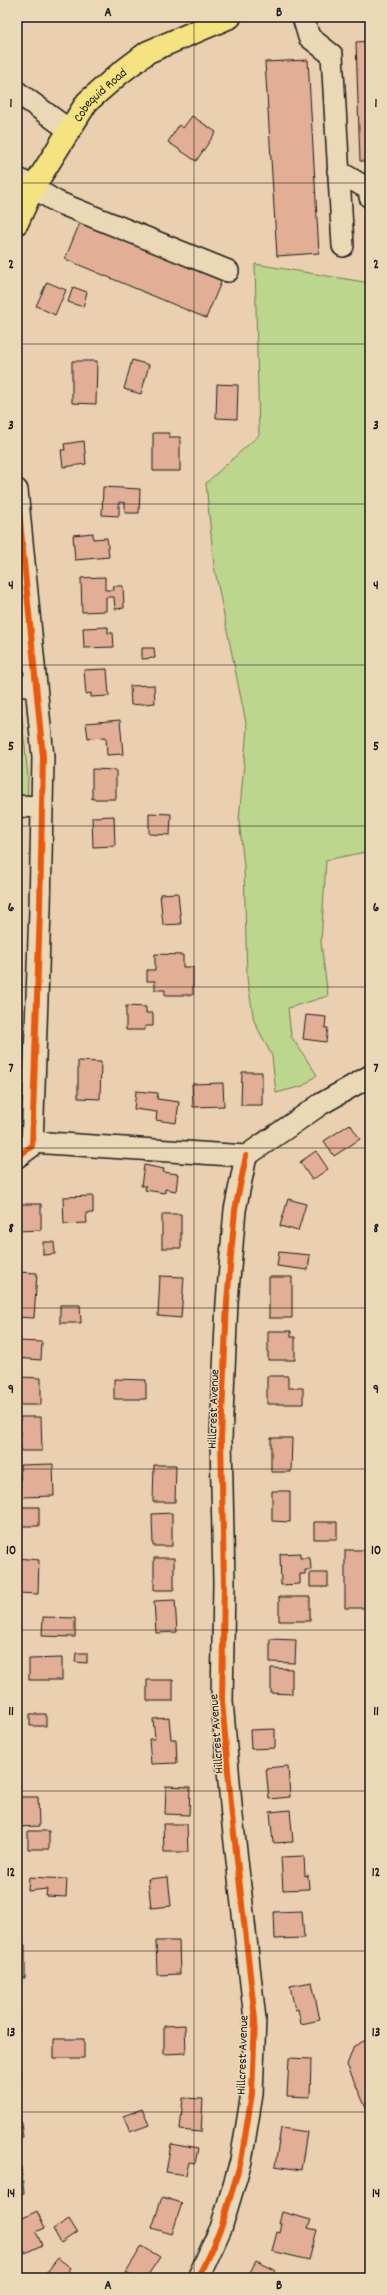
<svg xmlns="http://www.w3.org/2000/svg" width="387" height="2295" font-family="Dekko,sans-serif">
<rect width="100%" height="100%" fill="#ead0b0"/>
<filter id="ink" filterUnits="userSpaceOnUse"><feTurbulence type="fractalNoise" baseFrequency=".025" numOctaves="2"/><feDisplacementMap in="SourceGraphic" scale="8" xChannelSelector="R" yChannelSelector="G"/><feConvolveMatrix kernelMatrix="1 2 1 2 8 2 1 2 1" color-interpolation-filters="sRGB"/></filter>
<g filter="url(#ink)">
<path fill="#bdd68d" stroke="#6c7954" d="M255,264L370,283V851L326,860L321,943L328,996L288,1008L291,1036L317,1075L303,1086L276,1093L272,1056L254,1021L247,978L244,866L239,820L247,728L214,566L206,483L259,435Z
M17,669L28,776L27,811H17Z"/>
<path fill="#e2af96" stroke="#1c1c1c" d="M370,41V161H360L356,42Z
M308,60L319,253L277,256L265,62Z
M192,116L216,132L196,161L168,142L179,125L183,128Z
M81,220L222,280L206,318L65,259Z
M47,282L66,290L55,315L36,306Z
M73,287L87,292L83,307L68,302Z
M132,360L149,365L141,394L124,389Z
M72,361H97L96,404L72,403Z
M217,384L238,385L237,419L216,418Z
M153,433H169V437H180V471H153Z
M84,441L86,464L63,467L61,450H65L64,444Z
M103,487L140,489L139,513H125V503L119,502V516L102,515Z
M93,533V539L107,538L109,557L75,560L73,535Z
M105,577V590H114L113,586H123L124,608L115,609L114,597H106V611L82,612L81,578Z
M108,627V633H113L114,647L84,648L83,628Z
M142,648H154L155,658L142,659Z
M107,669L109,696L91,697V693L86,694L84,670Z
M154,685L155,703L131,705L130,686Z
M120,720L123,754L107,755L106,737L88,738L86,723Z
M92,769L116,770V799H92Z
M149,813L171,814L170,835L149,834Z
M114,816L115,846L93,847L92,817Z
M178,893L181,924L163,925L160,894Z
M155,954L183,955V967H193V995H165V990H155V981H147V970H155Z
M126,1006L146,1007V1013H153V1026H145V1030H126Z
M306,1015L326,1017L325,1028H328L326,1042L303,1039Z
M78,1061L101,1062L100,1099L78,1098Z
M242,1072H262V1105H241Z
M223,1083L224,1106L193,1107L192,1084Z
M136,1091L158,1093L157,1099L179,1102L176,1123L156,1120L157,1112L134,1109Z
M350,1124L360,1139L334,1156L324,1141Z
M316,1151L328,1169L312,1180L300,1162Z
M144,1165L164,1169L163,1172L178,1174L176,1191L165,1189V1193L145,1190L146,1186H141Z
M93,1196V1213H86L87,1223L64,1224L63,1197Z
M288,1199L306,1204L298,1231L280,1226Z
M17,1204H41V1230L17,1231Z
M162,1214H181V1248H162Z
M43,1242H54L55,1254L43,1255Z
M279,1252L310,1255L308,1270L277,1266Z
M17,1272L37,1273L34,1318L17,1317Z
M160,1276L184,1277L181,1318L158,1316Z
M269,1277H292V1318H269Z
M60,1305H80L81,1323H60Z
M268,1331H291V1337H295V1360H268Z
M17,1341L42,1342L41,1360L17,1358Z
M267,1376H288V1388H303V1404H267Z
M20,1377L41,1378V1405H20Z
M114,1379L146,1380V1399H114Z
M20,1417H41L42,1451H21Z
M271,1438H292L291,1472H271Z
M53,1464L54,1496L21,1497L20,1465Z
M154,1465H176L175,1502H153Z
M272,1491H290V1522L272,1521Z
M21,1507H39V1526H21Z
M172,1513V1546H153L152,1514Z
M314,1522H337V1539H314Z
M345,1550H370V1608H345Z
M300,1553V1558H310L311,1570H305V1574H300V1584L281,1585L280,1554Z
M17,1558L39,1560L38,1594L17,1593Z
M154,1558H174V1590H154Z
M310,1573H328V1587H310Z
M279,1597H310V1621H279Z
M175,1600L177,1632L156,1633L154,1601Z
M43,1617L75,1618V1637L42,1636Z
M270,1639L296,1640L295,1663L270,1662Z
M76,1653H87V1663L75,1662Z
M62,1658V1680H29V1659Z
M271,1668L292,1669V1694L271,1693Z
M147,1680H173V1701H147Z
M30,1714H46V1726H30Z
M169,1718L171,1739H176L177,1763L151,1764L149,1739H155L153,1719Z
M17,1722H18V1743H17Z
M275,1729V1748L251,1749L250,1730Z
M288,1766L290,1797L269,1799L266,1768Z
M166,1786L190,1787L189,1815L165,1814Z
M17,1797H38L39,1826L17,1827Z
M290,1810L293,1842L273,1843L270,1812Z
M163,1824H187L188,1852H164Z
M28,1831H49V1849H28Z
M304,1856L305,1876L308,1875L309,1889L283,1890L281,1857Z
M29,1877L67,1879L66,1897L46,1896L47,1889L28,1891Z
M168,1877L171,1906L151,1908L148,1879Z
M302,1911L304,1938L275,1939L274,1912Z
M156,1941H179L180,1974L157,1975Z
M17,1945H25V1978H17Z
M312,1982L320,2020L301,2024L298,2009L295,2010L290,1986Z
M17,2003H19V2030H17Z
M185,2025L186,2053L164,2054V2026Z
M370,2038V2117L347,2065L354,2046Z
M54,2039H84V2058H54Z
M289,2058L311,2059L310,2097L287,2096Z
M17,2071H21L20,2099H17Z
M183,2098L203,2099L201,2132L180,2130Z
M142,2109L149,2125L130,2132L123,2116Z
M17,2110H19L23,2137L17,2138Z
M281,2128L307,2132L301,2170L275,2166Z
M171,2144L198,2149L195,2163L189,2162L186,2175L166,2172Z
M17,2167H21L24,2193L17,2194Z
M162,2197L182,2203L172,2234L152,2228Z
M37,2211L45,2228L36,2232L42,2245L25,2253L17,2237V2221Z
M282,2212L311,2220L308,2228L317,2230L309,2260L272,2251L277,2232L280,2233L282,2224H279Z
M69,2219L77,2232L61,2243L53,2229Z
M142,2246L160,2257L146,2278H136L126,2272Z
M58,2258L71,2268L68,2273L74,2278L44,2276Z
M256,2261L275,2270L271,2278H247Z"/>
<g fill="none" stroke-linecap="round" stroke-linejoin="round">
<defs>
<path id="minor" d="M303,17L309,37L332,55L343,246
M17,92L69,130
M338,171L370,190V197
M17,178L57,202L228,271
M17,490L43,757L40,909L32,1146L17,1157
M17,686L36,685
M17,806L42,807
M32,1142L246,1156L321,1104L370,1076
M198,2278L221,2228L241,2161L252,2094L255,2019L232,1816L222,1701L224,1583L221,1438L227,1302L235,1210L246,1156"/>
<g id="major">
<path id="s1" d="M17,223L33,188L87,102L119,74L148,52L230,17"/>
</g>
</defs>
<use href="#minor" stroke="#1c1c1c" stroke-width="24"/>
<use href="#major" stroke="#1c1c1c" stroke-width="25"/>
<use href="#minor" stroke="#ebd8b6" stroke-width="21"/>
<use href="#major" stroke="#f5e382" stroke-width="22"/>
<defs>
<path id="cycleway" d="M17,490L43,757L40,909L32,1146L17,1157
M198,2278L221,2228L241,2161L252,2094L255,2019L232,1816L222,1701L224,1583L221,1438L227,1302L235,1210L246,1156"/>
</defs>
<use href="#cycleway" stroke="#ebd8b6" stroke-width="8"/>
<use href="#cycleway" stroke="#e8590c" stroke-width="6"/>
</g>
</g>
<path fill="none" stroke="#1c1c1c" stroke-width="1" stroke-opacity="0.55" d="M194,17V2278M17,183H370M17,344H370M17,504H370M17,665H370M17,826H370M17,987H370M17,1148H370M17,1308H370M17,1469H370M17,1630H370M17,1791H370M17,1951H370M17,2112H370"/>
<g text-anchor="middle" stroke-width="3" stroke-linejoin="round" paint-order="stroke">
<g font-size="13" fill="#1c1c1c" stroke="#ebd8b6">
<text dy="5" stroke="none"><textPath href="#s1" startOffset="154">Cobequid Road</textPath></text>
<text transform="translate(212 1409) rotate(-88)" y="5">Hillcrest Avenue</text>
<text transform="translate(215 1734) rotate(-94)" y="5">Hillcrest Avenue</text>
<text transform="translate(241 2055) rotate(-88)" y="5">Hillcrest Avenue</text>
</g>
</g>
<rect width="387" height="2295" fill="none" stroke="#ebd8b6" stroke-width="44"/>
<rect x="22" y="22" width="343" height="2251" fill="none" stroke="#1c1c1c" stroke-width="1.5"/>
<g font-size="13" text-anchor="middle" font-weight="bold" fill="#1c1c1c">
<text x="108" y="16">A</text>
<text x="279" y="16">B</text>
<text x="11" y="107">1</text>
<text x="376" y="107">1</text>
<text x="11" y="268">2</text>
<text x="376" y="268">2</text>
<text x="11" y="429">3</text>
<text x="376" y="429">3</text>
<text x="11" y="589">4</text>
<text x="376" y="589">4</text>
<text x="11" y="750">5</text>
<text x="376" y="750">5</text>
<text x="11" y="911">6</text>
<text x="376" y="911">6</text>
<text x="11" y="1072">7</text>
<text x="376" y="1072">7</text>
<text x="11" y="1232">8</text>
<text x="376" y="1232">8</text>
<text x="11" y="1393">9</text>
<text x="376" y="1393">9</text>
<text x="11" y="1554">10</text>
<text x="376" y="1554">10</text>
<text x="11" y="1715">11</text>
<text x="376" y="1715">11</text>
<text x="11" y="1876">12</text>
<text x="376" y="1876">12</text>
<text x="11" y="2036">13</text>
<text x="376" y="2036">13</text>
<text x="11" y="2197">14</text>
<text x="376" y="2197">14</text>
<text x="108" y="2289">A</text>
<text x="279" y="2289">B</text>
</g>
</svg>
